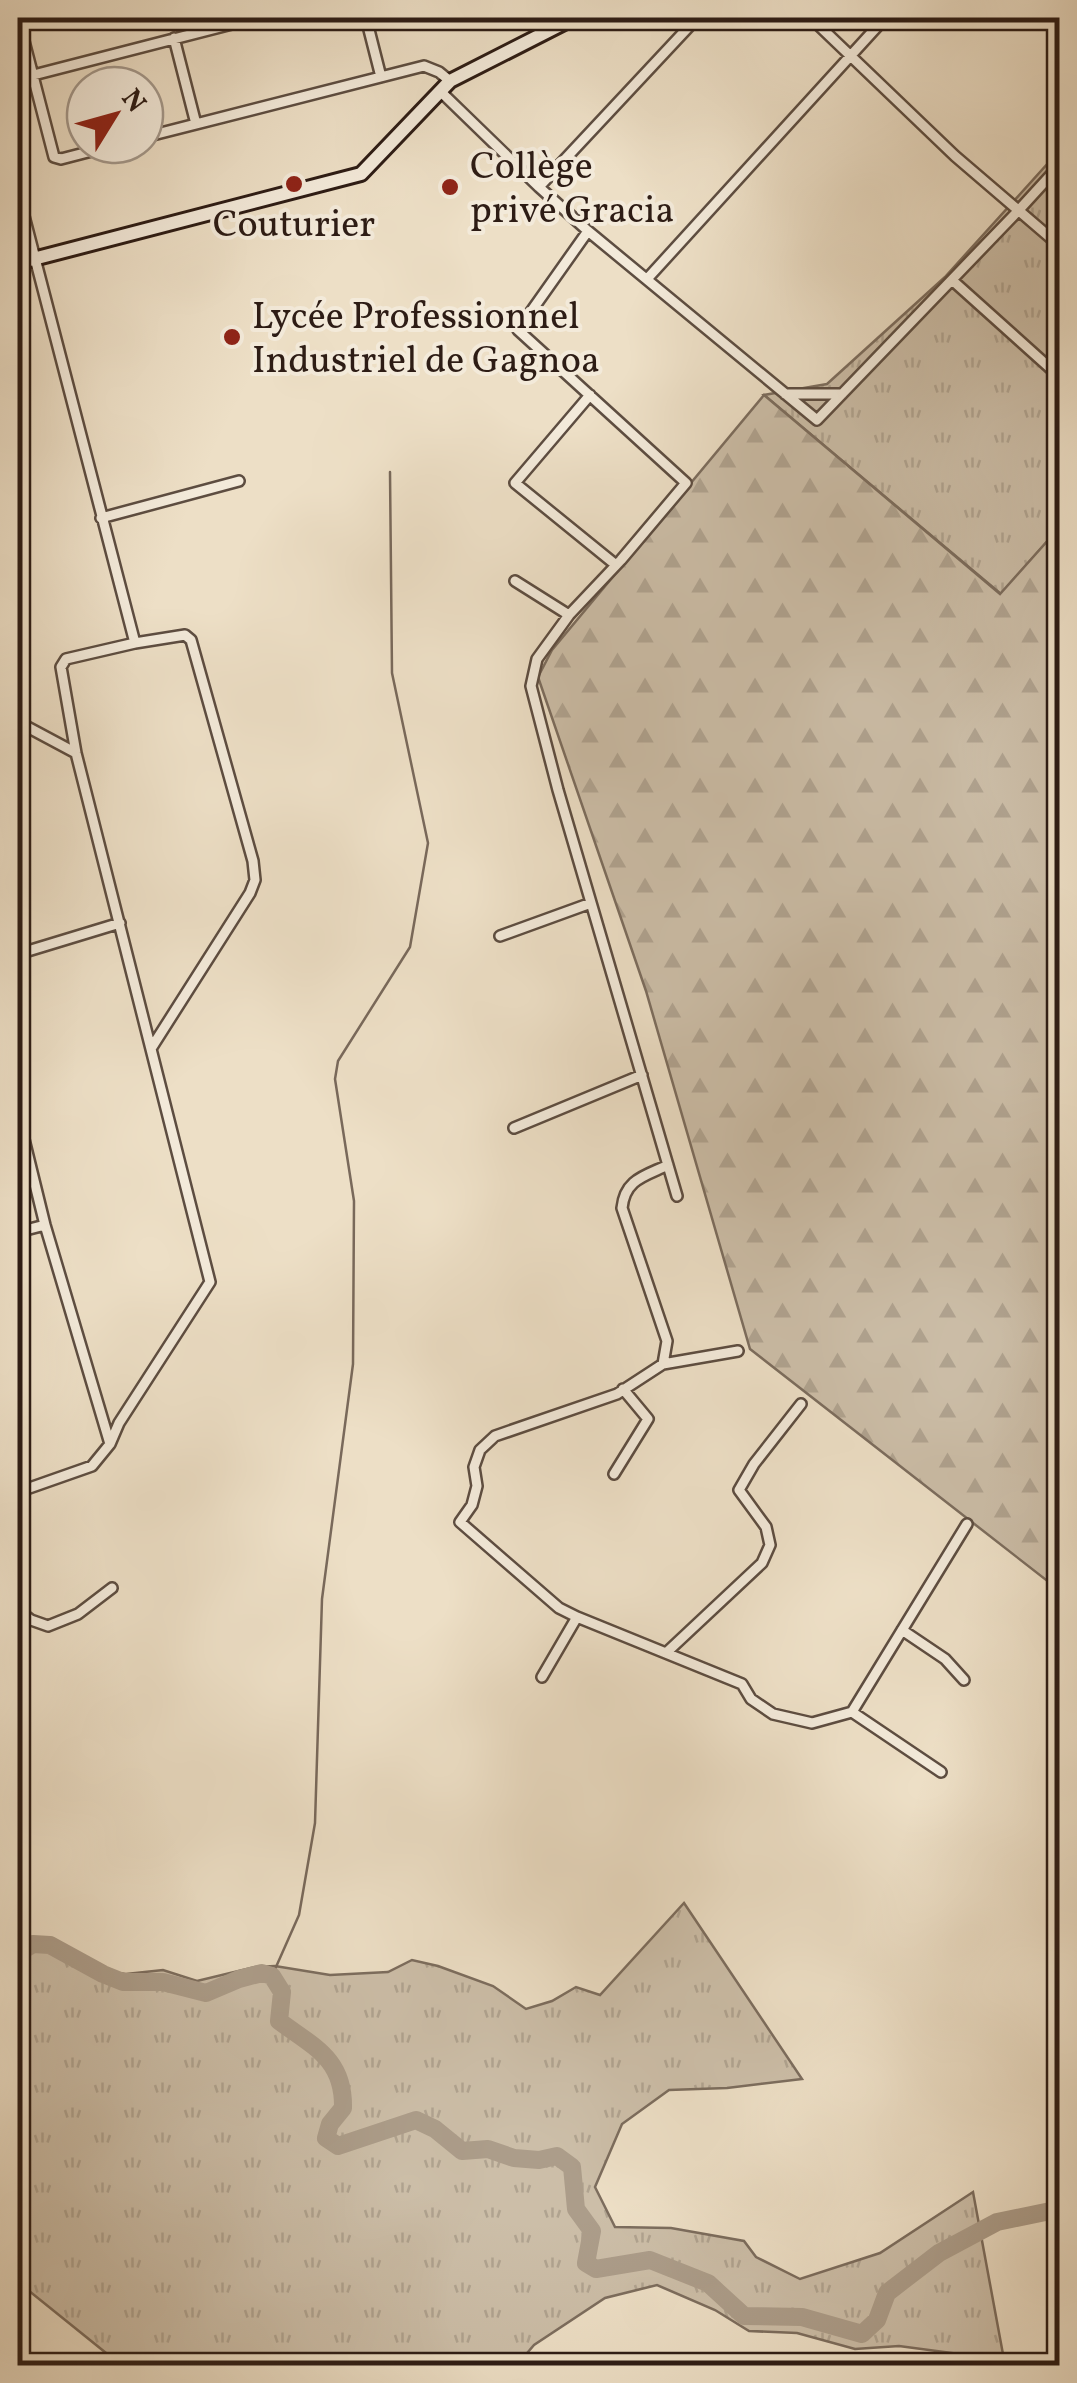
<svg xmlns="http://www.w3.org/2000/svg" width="1077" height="2383" font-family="Vollkorn,serif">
<defs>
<pattern id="grass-tufts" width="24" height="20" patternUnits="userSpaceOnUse" patternTransform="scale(2.5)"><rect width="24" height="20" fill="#ccbea8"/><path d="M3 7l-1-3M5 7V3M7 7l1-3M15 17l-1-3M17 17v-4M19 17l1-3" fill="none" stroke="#b0a390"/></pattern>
<pattern id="forest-firs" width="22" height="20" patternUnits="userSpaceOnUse" patternTransform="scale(2.5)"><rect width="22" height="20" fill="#ccbea8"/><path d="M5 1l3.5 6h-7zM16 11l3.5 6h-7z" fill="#b0a390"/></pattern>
</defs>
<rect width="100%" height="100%" fill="#eddfc6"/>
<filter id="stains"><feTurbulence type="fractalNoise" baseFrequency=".002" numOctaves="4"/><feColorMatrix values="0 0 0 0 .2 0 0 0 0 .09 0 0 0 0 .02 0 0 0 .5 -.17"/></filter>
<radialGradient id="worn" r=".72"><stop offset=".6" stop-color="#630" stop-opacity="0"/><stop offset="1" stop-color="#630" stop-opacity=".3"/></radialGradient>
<path fill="url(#grass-tufts)" stroke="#7c6d5e" stroke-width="2.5" d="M1059,151V528L1001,594L764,395L827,384L945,277Z
M684,1903L802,2079L727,2088L669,2090L622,2124L595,2187L615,2227L671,2228L744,2241L756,2257L800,2279L880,2253L973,2192L1005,2365H988L959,2354L899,2346L855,2349L797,2333L749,2331L715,2310L657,2285L605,2298L534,2345L517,2365H101L106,2353L18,2282V1942L31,1938H51L109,1972L126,1974L163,1970L197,1981L255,1967L275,1966L330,1975L388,1972L412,1960L438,1966L493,1986L526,2009L552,2001L576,1987L600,1995Z"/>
<path fill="url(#forest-firs)" stroke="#7c6d5e" stroke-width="2.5" d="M764,395L1000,594L1059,528V1590L750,1349L646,991L538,677L552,650Z"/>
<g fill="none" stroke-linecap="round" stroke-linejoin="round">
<path stroke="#79695b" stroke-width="2.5" d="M272,1976L299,1915L315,1823L322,1599L353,1364L354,1201L335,1079L338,1061L410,947L428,843L392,673L390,472
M1041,2212L1060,2195"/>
<path stroke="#ac9d8a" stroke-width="18" d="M18,1953L33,1944L50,1945L103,1974L123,1982H163L206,1993L239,1979L262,1973L272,1976L282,1992L279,2021C314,2047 344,2059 343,2108L330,2124L326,2138L338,2146L416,2120L435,2129L462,2151L488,2149L514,2158L539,2160L557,2156L572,2167L576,2209L592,2231L586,2263L596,2269L650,2260L708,2283L744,2316L802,2317L862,2334L877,2320L887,2293L939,2253L997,2222L1060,2209"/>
<defs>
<path id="street" d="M18,18L54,157L61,159L115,145
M366,18L381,77
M811,18L955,156L1060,246
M174,38L196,124
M18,79L255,18
M440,91L539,187L588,231L817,420L1018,211L1060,165
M145,137L424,66L439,72L450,81
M539,187L697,18
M18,193L135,643
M588,231L518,330L686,483L621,560L569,615L537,659L531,686L558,790L677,1196
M647,279L885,18
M952,280L1060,377
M785,394H842
M590,395L515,483L616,565
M101,518L239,481
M515,581L569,615
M18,722L76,753
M500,936L591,903
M18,954L120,923
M18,1115L45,1225L110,1444
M514,1128L642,1075
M18,1232L45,1225
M663,1364L667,1341L622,1208C625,1179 645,1176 668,1165
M614,1474L648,1419L623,1389
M18,1492L92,1466L110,1444L119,1423L210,1282L76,753L61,667L66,659L135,643L185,635L191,640L253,861L255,880L250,893L152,1047
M18,1610L31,1620L48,1626L78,1614L112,1588
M577,1617L559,1608L460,1522L472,1505L477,1486L474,1467L480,1450L495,1436L617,1394L663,1364L738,1351
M902,1630L945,1659L964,1680
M666,1653L762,1563L770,1545L766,1527L739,1490L754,1464L801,1404
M542,1677L577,1617L742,1684L751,1699L773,1714L812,1723L852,1712L967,1524
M852,1712L941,1772"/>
<path id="secondary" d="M18,263L361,174L450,81L574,18"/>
</defs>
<use href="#street" stroke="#5d4d41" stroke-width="14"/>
<use href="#secondary" stroke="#2d1c15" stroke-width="18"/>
<use href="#street" stroke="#f3eada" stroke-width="9"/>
<use href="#secondary" stroke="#f3eada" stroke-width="12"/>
</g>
<g fill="#8f2418" stroke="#f3eada" stroke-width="4">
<circle cx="294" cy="184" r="10"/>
<circle cx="450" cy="187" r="10"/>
<circle cx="232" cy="337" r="10"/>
</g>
<g text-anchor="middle" stroke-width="8" stroke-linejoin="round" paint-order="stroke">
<g font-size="38" fill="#2d1c15" stroke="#f3eada" text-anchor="start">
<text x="470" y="178">Collège<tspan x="470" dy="44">privé Gracia</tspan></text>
<text x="294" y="236" text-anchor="middle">Couturier</text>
<text x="252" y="328">Lycée Professionnel<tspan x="252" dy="44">Industriel de Gagnoa</tspan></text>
</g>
</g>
<rect width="1077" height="2383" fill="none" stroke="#eddfc6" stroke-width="60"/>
<rect x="20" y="20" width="1037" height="2343" fill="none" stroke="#2d1c15" stroke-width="5"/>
<rect x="30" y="30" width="1017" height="2323" fill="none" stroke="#2d1c15" stroke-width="2.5"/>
<g transform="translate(115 115) rotate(53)"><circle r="48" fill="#f3eada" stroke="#a4988b" stroke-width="2.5"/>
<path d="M0-8L18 38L0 25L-18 38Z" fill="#8f2418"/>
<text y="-15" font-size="28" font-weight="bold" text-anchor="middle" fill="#2d1c15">N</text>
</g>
<rect width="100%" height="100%" filter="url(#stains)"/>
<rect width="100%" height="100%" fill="url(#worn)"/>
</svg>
